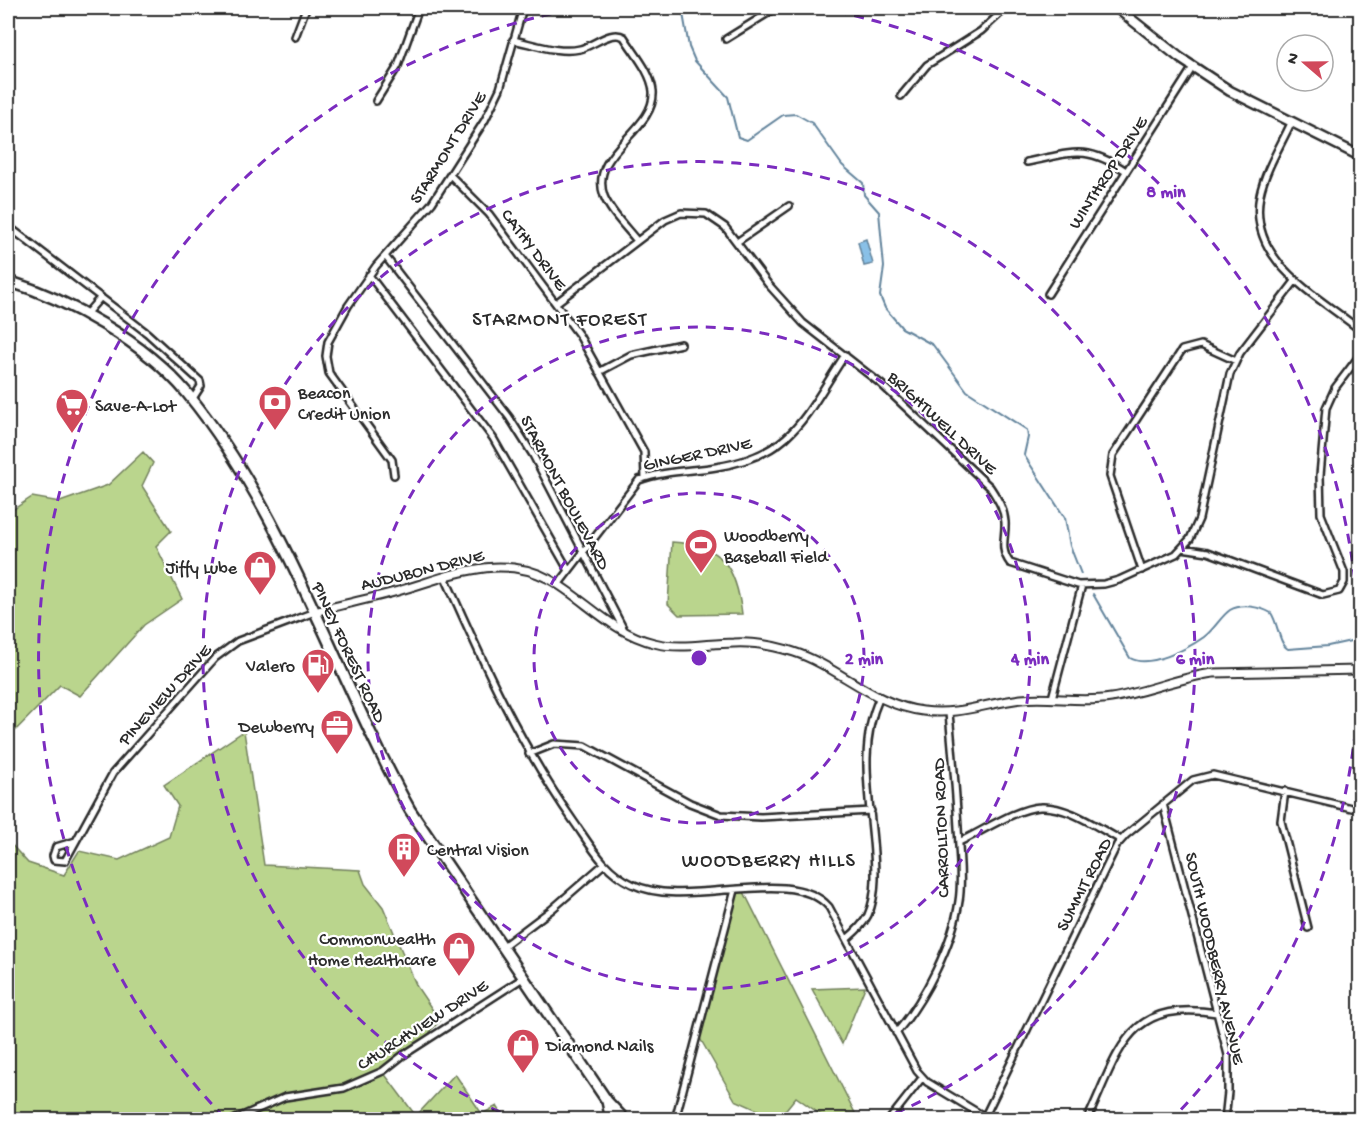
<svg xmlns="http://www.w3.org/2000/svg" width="1368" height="1127" font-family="'Gochi Hand',sans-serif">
<rect width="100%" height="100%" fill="#fff"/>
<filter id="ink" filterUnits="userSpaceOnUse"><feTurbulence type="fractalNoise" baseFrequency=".0167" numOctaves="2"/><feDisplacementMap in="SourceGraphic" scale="12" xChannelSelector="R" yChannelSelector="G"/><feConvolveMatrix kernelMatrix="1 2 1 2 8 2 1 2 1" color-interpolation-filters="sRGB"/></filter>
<g filter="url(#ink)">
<path fill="#bad58d" stroke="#72805c" stroke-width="1.5" d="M143,452L153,463L142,486L171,531L156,546L182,599L144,625L80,696L60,685L8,738V513L32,497L60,502L108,485Z
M672,542C722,545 736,566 742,614L679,615L668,604Z
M244,731L264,865L360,870L365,884L383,907L417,987L440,1021L431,1030L426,1041L383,1072L416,1116L455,1074L482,1114L497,1106L505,1119H8V841L28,863L64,875L79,851L119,860L169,837L178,806L164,785Z
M735,890H743L858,1119H827L796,1097L778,1119L735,1100L697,1033Z
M865,987L842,1044L812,989Z"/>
<path fill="#89c0e7" stroke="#63849c" stroke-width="1.5" d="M866,239L873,264L864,266L858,242Z"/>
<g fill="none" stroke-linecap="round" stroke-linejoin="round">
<path stroke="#63849c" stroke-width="2" d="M682,8L689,47L695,61L728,97L738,137L747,140L783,115L796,114L812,123L842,165L863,183L864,195L879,212L884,267L880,296L885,308L902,328L933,345L967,391L1027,430L1028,437L1024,455L1065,518L1070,546L1081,574
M1093,594L1130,658C1149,669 1187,649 1204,637C1214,630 1221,616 1230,610C1242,603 1261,607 1271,613C1278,623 1279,644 1288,649L1328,646L1360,639"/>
<defs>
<path id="minor" d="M295,37L306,8
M726,39L776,8
M513,40C533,44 559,54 580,49C593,46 612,29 624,37C634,53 651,72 653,91C656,131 588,152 604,196C610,212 627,228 637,241
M901,96L927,65L981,31L1006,8
M376,101L398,66L419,8
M1291,123C1281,145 1265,170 1260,195C1247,261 1317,295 1360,330
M1027,162C1073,153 1084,144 1126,171
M450,175L489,214L579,335L644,452L645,478
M8,226L147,333L200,381L201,386L192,400
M737,242L789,206
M385,256L509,417L533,455L624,630
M369,275L493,438L569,571
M1048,294L1193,67
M556,303L665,220L681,213L706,214L725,227L768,284L803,323L881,384L990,487C997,498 1004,508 1005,522C1006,538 999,548 1010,563L1078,585L1104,584L1119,580L1176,554L1190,539L1199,519L1230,374L1240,353L1296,280
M86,314L101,297
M599,372L631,355L681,344
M394,475L392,460L329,373L326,356L328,342L348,306L376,266L432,203L485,120L500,89L523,8
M1182,548L1208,552L1323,595L1339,591L1344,582V572L1321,514L1320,475L1326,408L1335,388L1360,355
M1142,570L1110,476L1113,455L1182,350L1201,345L1236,361
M445,577C483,663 520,745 574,822C591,846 604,871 632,884C687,911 790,863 829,907L917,1071L927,1082L990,1120
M558,585L639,480C662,471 692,471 716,467C794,455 805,415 845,355
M1052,698L1082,585
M529,754L554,744L585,746L690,803L721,815L761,817L871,811
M1285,791L1281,821L1308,928
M1163,804L1228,1055V1092L1225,1120
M76,841L65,861L54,860L53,856L56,847L76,841L113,773L215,658L238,641L315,612
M959,842C981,832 1017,808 1040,807C1067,805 1098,828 1121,840
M847,939C855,932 863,925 868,915C878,893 875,864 873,841C869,795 859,742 879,699
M502,947L551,910L604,864
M896,1033C924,1001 953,944 959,901C962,883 960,865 959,846C957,802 953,757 949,713
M985,1116L1117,845L1126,835L1193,780L1213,775L1360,810
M233,1120L285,1097L344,1088L383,1071L402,1056L523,978
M675,1120L735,890
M889,1120L922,1078
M1087,1120C1120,1050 1126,999 1217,1013"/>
<path id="tertiary" d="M315,612C342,604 370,599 398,591C448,577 498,552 549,579C585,599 612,633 654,643C681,650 707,643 734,643C755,642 775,646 794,652C840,667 873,705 923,711C958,716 987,703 1021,699C1051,696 1081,703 1111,698C1146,692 1178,678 1213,673L1360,670"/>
<path id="secondary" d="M1117,8L1180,58L1230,91L1360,156"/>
<path id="primary" d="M8,281C70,300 144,342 187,393C287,515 334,673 410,810L607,1101L625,1120
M607,1101L611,1120"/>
</defs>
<use href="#minor" stroke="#2b2b2b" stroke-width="10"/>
<use href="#tertiary" stroke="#2b2b2b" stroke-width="11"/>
<use href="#secondary" stroke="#2b2b2b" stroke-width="13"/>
<use href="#primary" stroke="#2b2b2b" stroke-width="14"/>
<use href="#minor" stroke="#fff" stroke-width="5"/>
<use href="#tertiary" stroke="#fff" stroke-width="7"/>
<use href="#secondary" stroke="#fff" stroke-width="8"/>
<use href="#primary" stroke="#fff" stroke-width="9"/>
</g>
</g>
<g fill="none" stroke="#7b2cbf" stroke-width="3" stroke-dasharray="10 8">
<circle cx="699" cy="658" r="165"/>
<circle cx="699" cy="658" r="331"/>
<path d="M517 1119A496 496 0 1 1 881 1119"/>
<path d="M224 1117A661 661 0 0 1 579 8M819 8A661 661 0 0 1 1174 1117"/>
</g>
<defs>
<symbol id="bank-pin" viewBox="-11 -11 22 30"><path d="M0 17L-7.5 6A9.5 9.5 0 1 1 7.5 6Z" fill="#d1495b" stroke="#fff"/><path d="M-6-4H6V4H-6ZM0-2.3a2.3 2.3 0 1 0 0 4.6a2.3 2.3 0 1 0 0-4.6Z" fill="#fff"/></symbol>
<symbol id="supermarket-pin" viewBox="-11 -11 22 30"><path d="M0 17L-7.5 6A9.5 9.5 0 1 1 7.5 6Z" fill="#d1495b" stroke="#fff"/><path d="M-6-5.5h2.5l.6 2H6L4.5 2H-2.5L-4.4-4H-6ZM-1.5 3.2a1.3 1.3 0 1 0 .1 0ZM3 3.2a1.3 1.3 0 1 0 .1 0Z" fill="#fff"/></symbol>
<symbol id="stadium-pin" viewBox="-11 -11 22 30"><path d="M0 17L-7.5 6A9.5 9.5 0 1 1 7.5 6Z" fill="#d1495b" stroke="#fff"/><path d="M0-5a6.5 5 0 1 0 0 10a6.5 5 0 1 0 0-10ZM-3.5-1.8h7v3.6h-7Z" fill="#fff"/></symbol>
<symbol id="shop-pin" viewBox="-11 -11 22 30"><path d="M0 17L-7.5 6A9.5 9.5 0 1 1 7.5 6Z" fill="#d1495b" stroke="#fff"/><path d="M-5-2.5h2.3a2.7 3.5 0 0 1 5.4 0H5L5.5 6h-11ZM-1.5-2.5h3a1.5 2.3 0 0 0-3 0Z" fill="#fff"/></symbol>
<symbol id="fuel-pin" viewBox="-11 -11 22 30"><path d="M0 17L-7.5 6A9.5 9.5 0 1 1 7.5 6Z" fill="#d1495b" stroke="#fff"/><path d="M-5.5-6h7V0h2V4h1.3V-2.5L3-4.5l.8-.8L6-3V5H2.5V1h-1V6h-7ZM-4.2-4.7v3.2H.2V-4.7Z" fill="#fff"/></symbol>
<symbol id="office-pin" viewBox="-11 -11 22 30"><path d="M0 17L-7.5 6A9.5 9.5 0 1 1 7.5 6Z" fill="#d1495b" stroke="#fff"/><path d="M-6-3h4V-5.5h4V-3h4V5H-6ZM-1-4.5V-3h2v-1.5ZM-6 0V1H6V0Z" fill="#fff"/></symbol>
<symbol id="building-pin" viewBox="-11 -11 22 30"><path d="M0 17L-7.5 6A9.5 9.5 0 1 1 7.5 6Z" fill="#d1495b" stroke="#fff"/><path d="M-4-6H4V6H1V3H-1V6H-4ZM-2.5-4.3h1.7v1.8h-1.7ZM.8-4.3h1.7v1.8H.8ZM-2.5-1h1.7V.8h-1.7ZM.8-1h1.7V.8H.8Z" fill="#fff"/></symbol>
</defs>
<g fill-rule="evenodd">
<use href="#bank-pin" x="256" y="383" width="38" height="52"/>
<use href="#supermarket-pin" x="53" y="386" width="38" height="52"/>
<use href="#stadium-pin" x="682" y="526" width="38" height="52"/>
<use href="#shop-pin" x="241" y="548" width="38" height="52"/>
<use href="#fuel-pin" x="299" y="646" width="38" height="52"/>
<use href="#office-pin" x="318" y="707" width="38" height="52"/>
<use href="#building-pin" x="385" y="830" width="38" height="52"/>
<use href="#shop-pin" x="440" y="929" width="38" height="52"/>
<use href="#shop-pin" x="504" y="1026" width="38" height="52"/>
</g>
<g text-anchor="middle" stroke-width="4.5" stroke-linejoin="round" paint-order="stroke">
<g font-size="18" fill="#2b2b2b" stroke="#fff">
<text transform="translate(447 147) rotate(-58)" y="6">STARMONT DRIVE</text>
<text transform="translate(1107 172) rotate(-57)" y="6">WINTHROP DRIVE</text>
<text transform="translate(535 249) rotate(53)" y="6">CATHY DRIVE</text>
<text transform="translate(943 422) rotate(43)" y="6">BRIGHTWELL DRIVE</text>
<text transform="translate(697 453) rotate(-12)" y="6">GINGER DRIVE</text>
<text transform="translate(566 492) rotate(62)" y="6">STARMONT BOULEVARD</text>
<text transform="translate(422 569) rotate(-14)" y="6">AUDUBON DRIVE</text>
<text transform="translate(350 652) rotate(65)" y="6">PINEY FOREST ROAD</text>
<text transform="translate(164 694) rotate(-48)" y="6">PINEVIEW DRIVE</text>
<text transform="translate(940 828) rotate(-92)" y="6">CARROLLTON ROAD</text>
<text transform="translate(1083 884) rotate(-63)" y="6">SUMMIT ROAD</text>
<text transform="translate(1216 958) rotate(77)" y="6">SOUTH WOODBERRY AVENUE</text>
<text transform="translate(422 1024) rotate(-33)" y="6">CHURCHVIEW DRIVE</text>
</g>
<g font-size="18" fill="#2b2b2b" stroke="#fff" text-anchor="start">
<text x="298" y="398">Beacon<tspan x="298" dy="21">Credit Union</tspan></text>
<text x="95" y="411">Save-A-Lot</text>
<text x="724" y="541">Woodberry<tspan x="724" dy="21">Baseball Field</tspan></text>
<text x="237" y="573" text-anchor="end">Jiffy Lube</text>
<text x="295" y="671" text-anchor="end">Valero</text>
<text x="314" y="732" text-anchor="end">Dewberry</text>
<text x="427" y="855">Central Vision</text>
<text x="436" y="944" text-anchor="end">Commonwealth<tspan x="436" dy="21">Home Healthcare</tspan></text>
<text x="546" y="1051">Diamond Nails</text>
</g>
<g font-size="20" letter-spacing="1.5" fill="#2b2b2b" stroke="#fff">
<text x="560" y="325">STARMONT FOREST</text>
<text x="769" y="866">WOODBERRY HILLS</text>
</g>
</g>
<circle cx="699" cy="658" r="9" fill="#7b2cbf" stroke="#fff" stroke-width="3"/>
<g font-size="18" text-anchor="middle" font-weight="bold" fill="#7b2cbf" stroke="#fff" stroke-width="4.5" stroke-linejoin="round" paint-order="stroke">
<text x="1166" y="197">8 min</text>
<text x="864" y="664">2 min</text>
<text x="1030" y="664">4 min</text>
<text x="1195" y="664">6 min</text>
</g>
<rect width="1368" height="1127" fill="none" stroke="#fff" stroke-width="30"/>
<rect x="15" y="15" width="1338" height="1097" fill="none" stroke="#2b2b2b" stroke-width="2" filter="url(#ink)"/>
<g transform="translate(1305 63) rotate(290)"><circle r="28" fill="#ffffff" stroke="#aaaaaa" stroke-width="1.5"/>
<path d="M0-4.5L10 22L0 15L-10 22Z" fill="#d1495b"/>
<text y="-9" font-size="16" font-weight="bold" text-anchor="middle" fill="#2b2b2b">N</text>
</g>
</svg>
